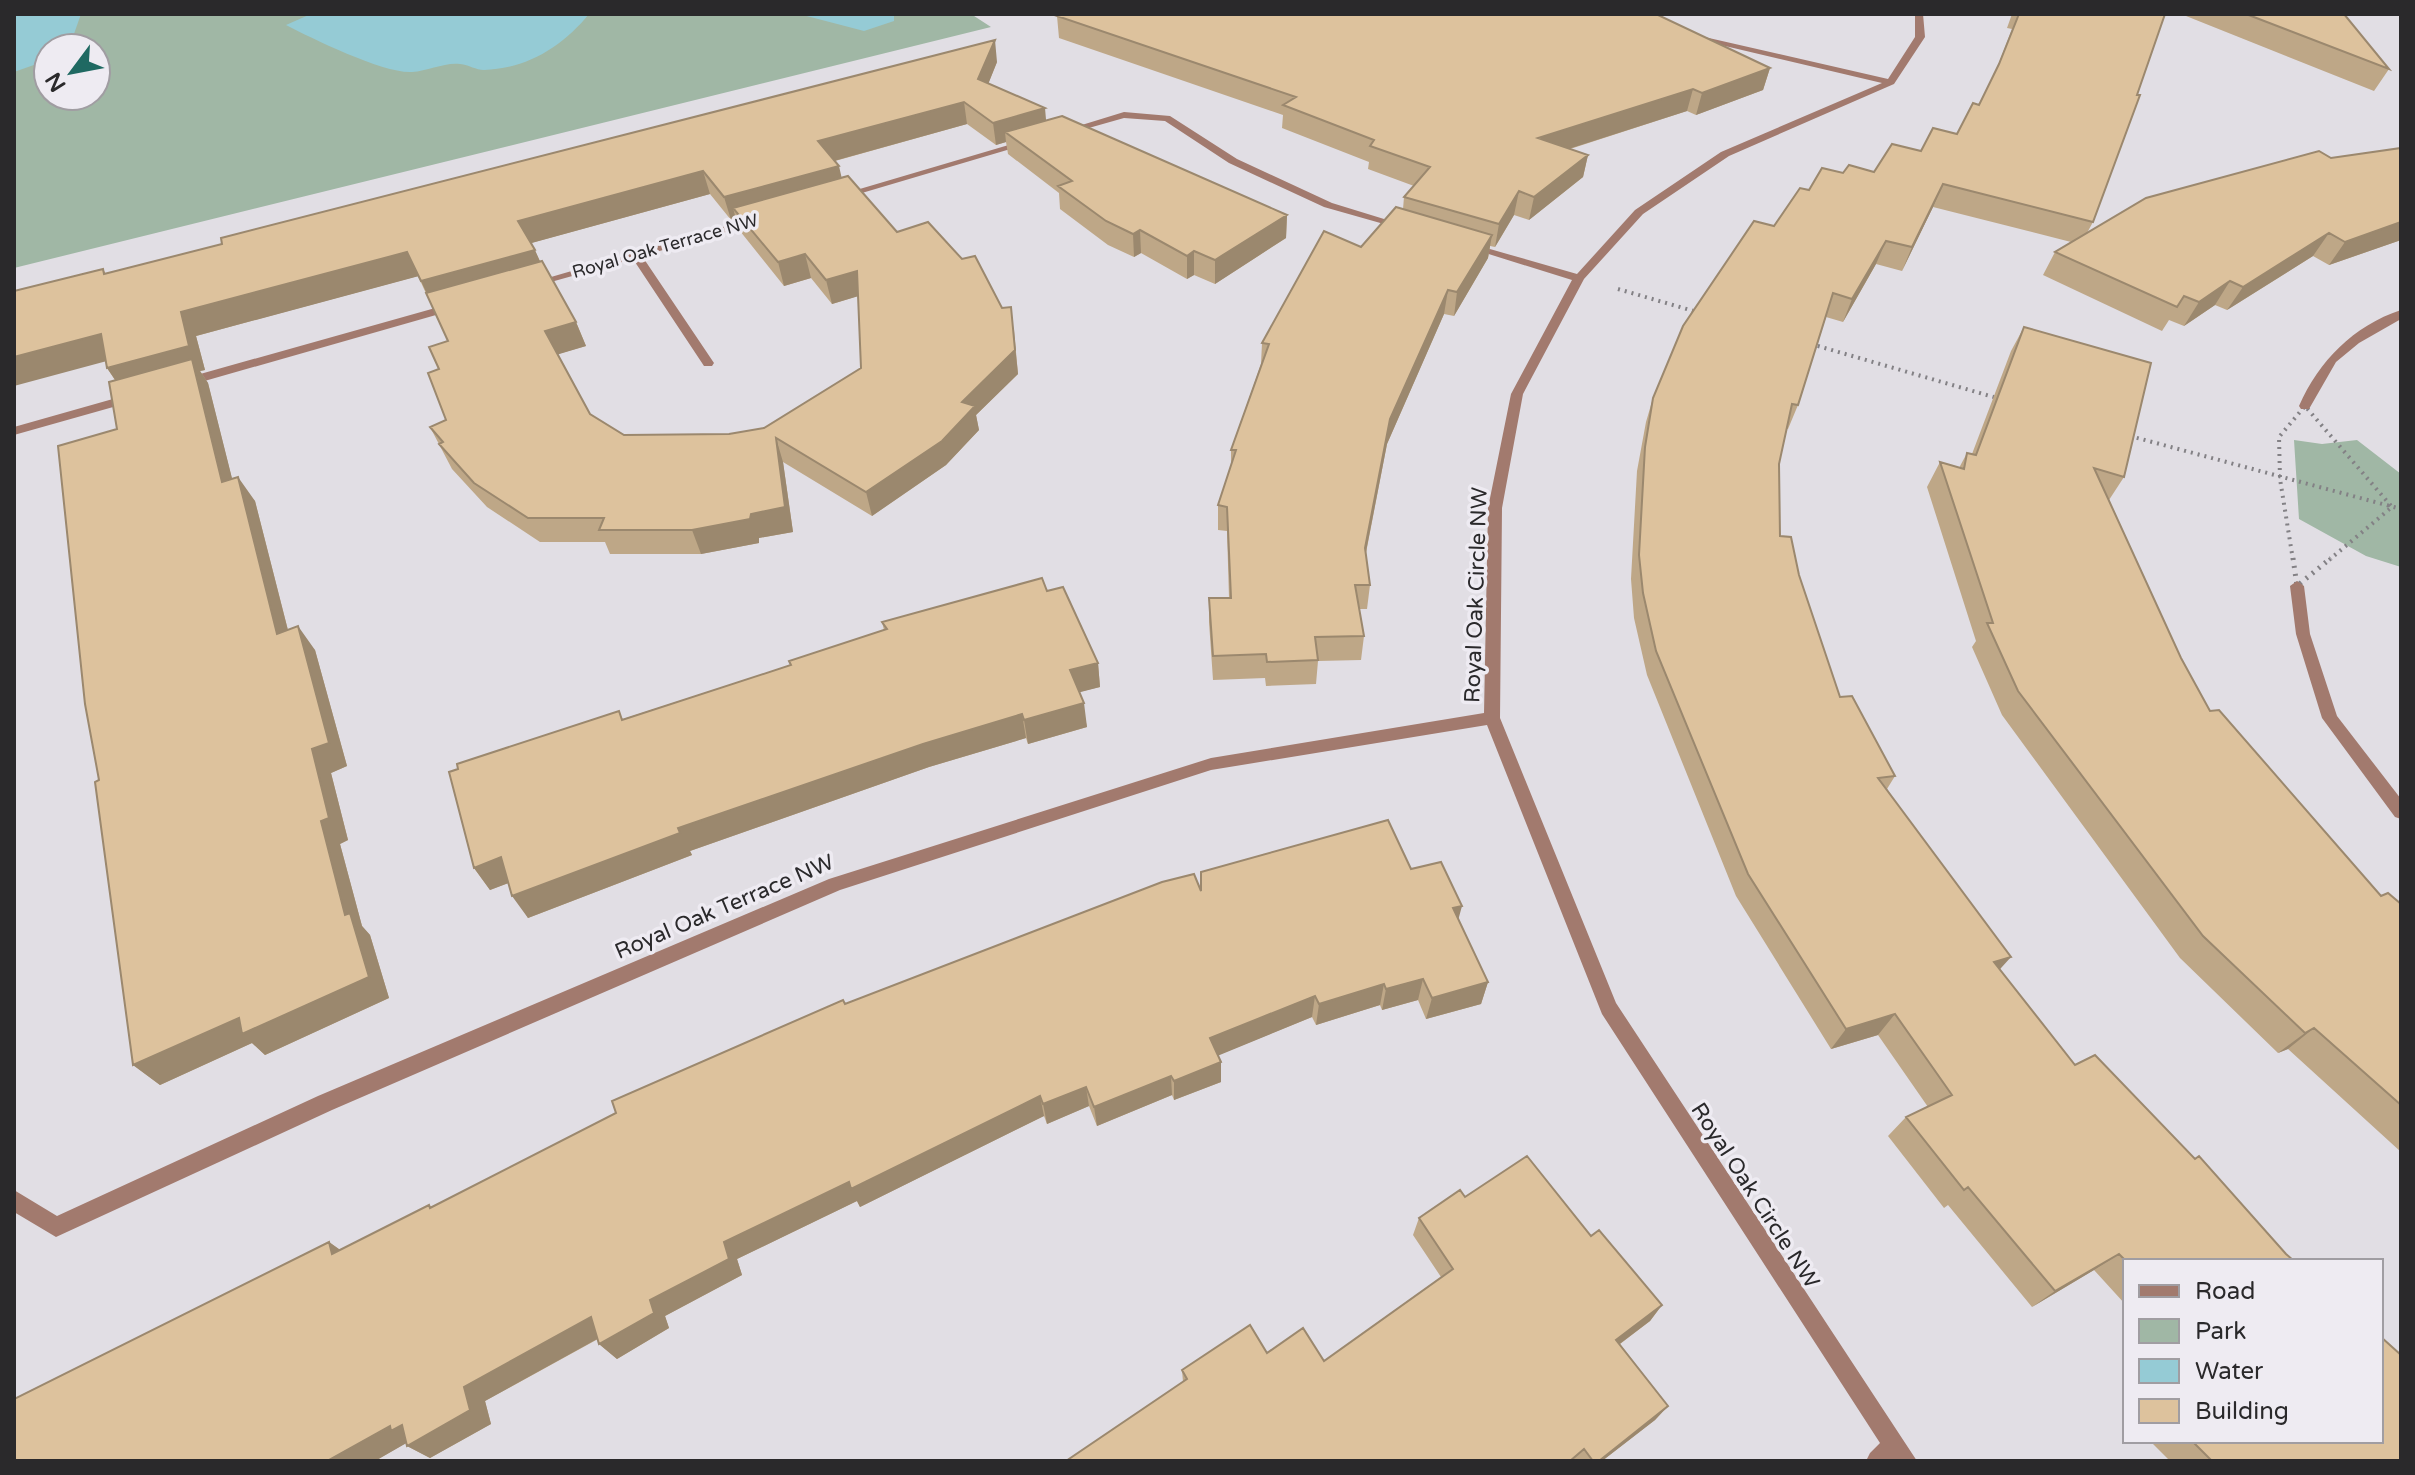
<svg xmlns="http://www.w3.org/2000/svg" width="2415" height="1475" font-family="'Varela Round',sans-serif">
<rect width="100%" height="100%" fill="#e1dee4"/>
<path fill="#a0b7a5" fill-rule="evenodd" d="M14,14H971L991,27L14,268ZM48,48H96V96H48Z
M2294,440L2322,444L2357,440L2401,474V567L2366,556L2299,519Z"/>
<path fill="#95cbd5" d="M14,14H81L69,48H48V60L14,72Z
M311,14H589C563,46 527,69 484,70C476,70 469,65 460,64C445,62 428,71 412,72C385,74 313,39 286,25Z
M799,14H894V21L864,31Z"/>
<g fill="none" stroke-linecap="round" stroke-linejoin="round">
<path stroke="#838185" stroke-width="4" stroke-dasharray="2 5" stroke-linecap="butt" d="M1618,289L1697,312
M1811,344L1997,398
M2130,436L2401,509
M2293,560L2280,479L2279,437L2305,406L2392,507L2329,560"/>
<path stroke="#838185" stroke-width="5" stroke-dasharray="2 6" stroke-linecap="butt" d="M2293,558L2297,586L2331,558"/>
<path fill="#a27a6e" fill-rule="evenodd" d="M1915,14H1923L1925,37L1894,84L1729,156L1643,214L1584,279L1523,394L1502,508L1500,718L1616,1003L1917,1461H1866L1870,1453L1880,1443L1602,1014L1487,725L1211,770L840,890L332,1110L56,1237L14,1212V1190L57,1216L318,1096L829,879L1211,758L1484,713L1488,508L1511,394L1572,280L1463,246L1469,243L1577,274L1635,210L1721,152L1882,83L1687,37V33L1888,79L1915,37Z
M1124,112L1170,116L1237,159L1332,203L1410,227L1405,230L1324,207L1229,163L1165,121L1124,118L1064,135L1059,132Z
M1022,141L1031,143L845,198L836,196Z
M757,217L762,220L761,222L642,256L714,363L712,366H704L633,259L533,287L527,284Z
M453,303L457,305V309L187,386H179L177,383L179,380Z
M2401,310V319L2359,343L2336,362L2309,409H2301L2299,406C2319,361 2353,326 2401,310Z
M134,393L138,394V400L14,435V427Z
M2297,581L2304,586L2310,634L2337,716L2401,799V819L2395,817L2322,718L2296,634L2290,586Z"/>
</g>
<path fill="#bea787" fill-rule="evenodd" d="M2012,14H2165L2093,222L2087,233L2331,158L2401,148V240L2329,265L2313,256L2227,310L2215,305L2184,326L2169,320L2162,331L2043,275L2055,252L2071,242L1933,207L1902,271L1876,264L1843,322L1826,317L1798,405L1788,429H1787L1779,464L1780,536L1799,575L1840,697L1895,776L1887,789L2000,969L2125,1261V1304L2094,1270L2032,1307L1948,1205L1944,1208L1888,1136L1906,1117L1928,1107L1878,1035L1831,1049L1736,896L1647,675L1634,618L1631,579L1637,471L1646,422L1653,398L1774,226L1809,190L1843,173L1874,172L1957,134L1979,105L1995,73L2012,29L2007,28Z
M2181,14H2344L2389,69L2374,91Z
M1057,16L1770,68L1763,90L1696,115L1687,111L1570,149L1588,155L1583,177L1529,220L1514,215L1495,247L1490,246L1488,258L1454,316L1444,314L1387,444L1366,553L1370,585L1367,609H1359L1364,636L1361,660L1318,661L1316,684L1266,686L1265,678L1213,680L1209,622V598H1229L1227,531L1218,530V505L1231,465V450L1261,364L1262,343L1361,247L1403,209L1404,197L1414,186L1368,169L1369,162L1282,128L1283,115L1059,38Z
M997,62L988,84L1046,120L1287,215L1286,238L1215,284L1194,275L1187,279L1141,253L1134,257L1108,245L1060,209L1059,193L1008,154L1006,142L996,145L967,124L835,161L841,178L897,232L1014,330L1018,374L976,415L979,430L946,465L872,516L783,462L793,532L759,538V543L701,554H610L605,542H540L487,507L452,469L430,427L446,420L439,369L448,341L418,276L196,336L205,370L200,371L208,383L232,479L255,501L288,630L315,650L347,766L331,773L348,840L340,844L362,926L370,935L389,998L265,1055L252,1043L160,1085L133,1065L99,780L117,429L115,380L107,368L103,269L106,274ZM710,194L731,220L736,219L740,231L784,286L811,278L832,304L858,296L861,368L764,428L729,434L624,435L590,414L558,354L586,346L576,322L540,261L531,243Z
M2024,327L2124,477L2109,500L2181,658L2210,711L2381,896L2401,904V1152L2288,1049L2278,1053L2180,958L2002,715L1972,647L1976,641L1927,487L1940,462L1959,468L1967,453L1972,454L2011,351Z
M1047,591L1098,663L1100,687L1079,692L1087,727L1028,744L1026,738L929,767L690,851L692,855L528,918L508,883L490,890L474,868L458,769L623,719L791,665L884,630L882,622Z
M1411,869L1458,921L1488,982L1481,1004L1426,1019L1418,1000L1382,1010L1380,1005L1316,1025L1312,1017L1218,1055L1221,1082L1174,1100L1172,1095L1097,1126L1089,1106L1047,1124L1044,1116L860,1207L857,1201L737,1259L742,1275L665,1316L669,1328L617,1359L599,1344L598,1339L485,1401L491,1424L430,1458L407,1446L406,1443L375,1461H14L329,1242L340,1250L429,1205L432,1207L845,1004L1201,889V872Z
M1465,1197L1591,1236L1662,1305L1650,1321L1620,1344L1668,1406L1655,1420L1602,1461H1066L1183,1382L1182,1370L1267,1353L1324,1361L1441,1277L1413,1235L1419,1218Z
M2150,1441H2381L2401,1461H2170Z"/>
<path fill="#9b886e" d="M995,40L997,62L981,102L978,79Z
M1770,68L1763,90L1696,115L1702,93Z
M1693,89L1687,111L1534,160L1538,138Z
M964,102L967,124L823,164L818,141Z
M1045,108L1047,131L1005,132L1006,142L996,145L993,123Z
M1588,155L1583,177L1529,220L1534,197Z
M839,166L844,188L733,208L736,219L731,220L724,197Z
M703,171L710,194L528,244L518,221Z
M1943,184L1933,207L1902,271L1912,247Z
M1519,191L1514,215L1495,247L1499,224Z
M1287,215L1286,238L1215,284V260Z
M2401,222V240L2329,265L2345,242Z
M1140,230L1141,253L1134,257L1133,234Z
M2329,233L2313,256L2227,310L2243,287Z
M1492,235L1488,258L1454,316L1457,292Z
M1886,241L1876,264L1843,322L1852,299Z
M535,250L545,273L432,305L421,281Z
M1194,251V275L1187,279V256Z
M407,252L419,276L196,336L205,370L200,371L208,383L239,506L124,393L107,368L181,312Z
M805,254L811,278L784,286L778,262Z
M857,271L862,295L832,304L826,280Z
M2230,281L2215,305L2184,326L2199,302Z
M1448,290L1444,314L1387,444L1362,572L1365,548L1390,419Z
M1011,307L1018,374L976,415L979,430L946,465L872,516L866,492L962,402Z
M576,322L586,346L556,355L545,331Z
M101,334L118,358L14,386V357Z
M776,438L783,462L793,532L759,538V543L701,554L692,530Z
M238,477L255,501L295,658L277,634Z
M298,626L315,650L347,766L331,773L348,840L340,844L362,926L370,935L389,998L265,1055L252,1043L160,1085L133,1065L345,915L321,821Z
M1098,663L1100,687L1073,694L1070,670Z
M1084,703L1087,727L1028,744L1024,720Z
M1022,714L1026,738L929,767L690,851L692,855L528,918L512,896L678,828L923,744Z
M501,857L517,880L490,890L474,868Z
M1462,906L1456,928L1453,908Z
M2011,957L1992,978L1994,962Z
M1423,979L1418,1000L1382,1010L1386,989Z
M1488,982L1481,1004L1426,1019L1432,998Z
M1384,984L1380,1005L1316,1025L1319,1004Z
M1315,996L1312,1017L1210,1059V1038Z
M1895,1014L1878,1035L1831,1049L1846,1029Z
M2314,1028L2288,1049L2278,1053L2305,1033Z
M1221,1062V1082L1174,1100V1081Z
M1171,1076L1172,1095L1097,1126L1094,1107Z
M1086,1087L1089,1106L1047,1124L1043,1104Z
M1040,1096L1044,1116L860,1207L857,1201L737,1259L742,1275L665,1316L669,1328L617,1359L599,1344L650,1300L724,1242L849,1182Z
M329,1242L353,1259L332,1254Z
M2119,1254L2094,1270L2032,1307L2055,1291Z
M1662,1305L1650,1321L1605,1355L1616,1340Z
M591,1317L608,1333L485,1401L491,1424L430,1458L407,1446L410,1441L375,1461H327Z
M1668,1406L1655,1420L1602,1461H1599Z"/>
<path fill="#ddc29d" stroke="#9b886e" stroke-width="2" d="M1066,14H1656L1770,68L1702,93L1693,89L1538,138L1588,155L1534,197L1519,191L1499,224L1404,197L1430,167L1370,146L1374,140L1283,105L1296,97L1057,16Z
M2019,14H2165L2137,95H2140L2093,222L1943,184L1912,247L1886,241L1852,299L1833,293L1798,405L1792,404L1779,464L1780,536L1791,537L1799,575L1840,697L1852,696L1895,776L1878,778L2011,957L1994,962L2075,1065L2095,1055L2195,1159L2199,1156L2286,1254L2294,1261H2126L2119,1254L2055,1291L1968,1187L1964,1190L1906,1117L1952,1095L1895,1014L1846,1029L1748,874L1656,651L1643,593L1639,555L1645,447L1653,398L1683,326L1754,221L1774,226L1800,188L1809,190L1822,168L1843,173L1849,165L1874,172L1892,144L1921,151L1933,128L1957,134L1973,103L1979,105L1999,64Z
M2246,14H2344L2389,69Z
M995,40L978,79L1045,108L993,123L964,102L818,141L839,166L724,197L703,171L518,221L535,250L421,281L407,252L181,312L189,346L107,368L101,334L14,357V291L103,269L104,274L222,244L221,238Z
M1062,116L1287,215L1215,260L1194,251L1187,256L1140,230L1133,234L1106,221L1058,186L1072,181L1005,132Z
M2401,148V222L2345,242L2329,233L2243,287L2230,281L2199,302L2184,296L2177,307L2055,252L2146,198L2319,151L2331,158Z
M848,176L897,232L928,222L962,259L975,256L1002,308L1011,307L1015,350L962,402L975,406L942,441L866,492L776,438L785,507L751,514L750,519L692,530H599L604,518H528L474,483L439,444L443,442L430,427L446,420L428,373L439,369L429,347L448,341L426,293L542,261L576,322L545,331L590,414L624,435L729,434L764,428L861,368L857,271L826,280L805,254L778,262L733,208Z
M1396,207L1492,235L1457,292L1448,290L1390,419L1365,548L1370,585H1355L1364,636L1315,637L1318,660L1267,662L1266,654L1213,656L1209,598H1231L1227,507L1218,505L1236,450H1231L1269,344L1262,343L1324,231L1361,247Z
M2024,327L2151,363L2124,477L2094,468L2181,658L2210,711L2219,710L2381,896L2388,893L2401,904V1105L2314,1028L2305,1033L2203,936L2018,691L1987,623H1993L1940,462L1964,469L1967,453L1976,455Z
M192,359L222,482L238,477L277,634L298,626L329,743L312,749L329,818L321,821L345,915L350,913L369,977L242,1034L239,1018L133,1065L95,782L99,780L85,704L58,446L117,429L109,382Z
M1042,578L1047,591L1063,587L1098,663L1070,670L1084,703L1024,720L1022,714L923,744L678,828L680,833L512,896L501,857L474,868L449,772L458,769L457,764L619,711L622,720L791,665L789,661L887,629L882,622Z
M1388,820L1411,869L1441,862L1462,906L1453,908L1488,982L1432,998L1423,979L1386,989L1384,984L1319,1004L1315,996L1210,1038L1221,1062L1174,1081L1171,1076L1094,1107L1086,1087L1043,1104L1040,1096L851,1189L849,1182L724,1242L729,1259L650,1300L654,1313L599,1344L591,1317L464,1387L470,1410L407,1446L402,1425L391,1431L390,1426L327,1461H14V1399L329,1242L332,1254L429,1205L430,1208L616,1113L612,1101L843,1000L845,1004L1162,882L1194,874L1201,891V872Z
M1527,1156L1591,1236L1599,1230L1662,1305L1616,1340L1668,1406L1599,1461H1593L1584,1449L1570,1461H1066L1187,1379L1182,1370L1250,1325L1267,1353L1303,1328L1324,1361L1453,1269L1419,1218L1460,1190L1465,1197Z
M2381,1337L2401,1355V1461H2212L2192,1441H2381Z"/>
<g text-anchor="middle" stroke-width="7" stroke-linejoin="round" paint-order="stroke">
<g font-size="18" fill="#2a292b" stroke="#eeebf2">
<text transform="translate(665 246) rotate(-16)" y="6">Royal Oak Terrace NW</text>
</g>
<g font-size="22" fill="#2a292b" stroke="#eeebf2">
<text transform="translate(1475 595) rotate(-88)" y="8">Royal Oak Circle NW</text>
<text transform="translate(724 906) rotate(-23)" y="8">Royal Oak Terrace NW</text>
<text transform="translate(1756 1195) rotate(57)" y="8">Royal Oak Circle NW</text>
</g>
</g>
<rect width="2415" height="1475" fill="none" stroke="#2a292b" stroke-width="32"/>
<rect x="2123" y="1259" width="260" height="184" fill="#eeebf2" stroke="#a09da2" stroke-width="2"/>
<rect x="2139" y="1285" width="40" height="12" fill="#a27a6e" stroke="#a09da2" stroke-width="2"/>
<text x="2195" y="1299" font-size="24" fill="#2a292b">Road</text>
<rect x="2139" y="1319" width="40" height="24" fill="#a0b7a5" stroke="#a09da2" stroke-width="2"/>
<text x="2195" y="1339" font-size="24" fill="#2a292b">Park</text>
<rect x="2139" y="1359" width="40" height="24" fill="#95cbd5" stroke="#a09da2" stroke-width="2"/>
<text x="2195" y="1379" font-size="24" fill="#2a292b">Water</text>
<rect x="2139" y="1399" width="40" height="24" fill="#ddc29d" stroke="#a09da2" stroke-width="2"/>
<text x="2195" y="1419" font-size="24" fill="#2a292b">Building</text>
<g transform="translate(72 72) rotate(238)"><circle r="38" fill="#eeebf2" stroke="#a09da2" stroke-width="2"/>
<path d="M0-6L14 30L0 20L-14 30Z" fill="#1f6962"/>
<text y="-12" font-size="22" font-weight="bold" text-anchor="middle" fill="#2a292b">N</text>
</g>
</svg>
